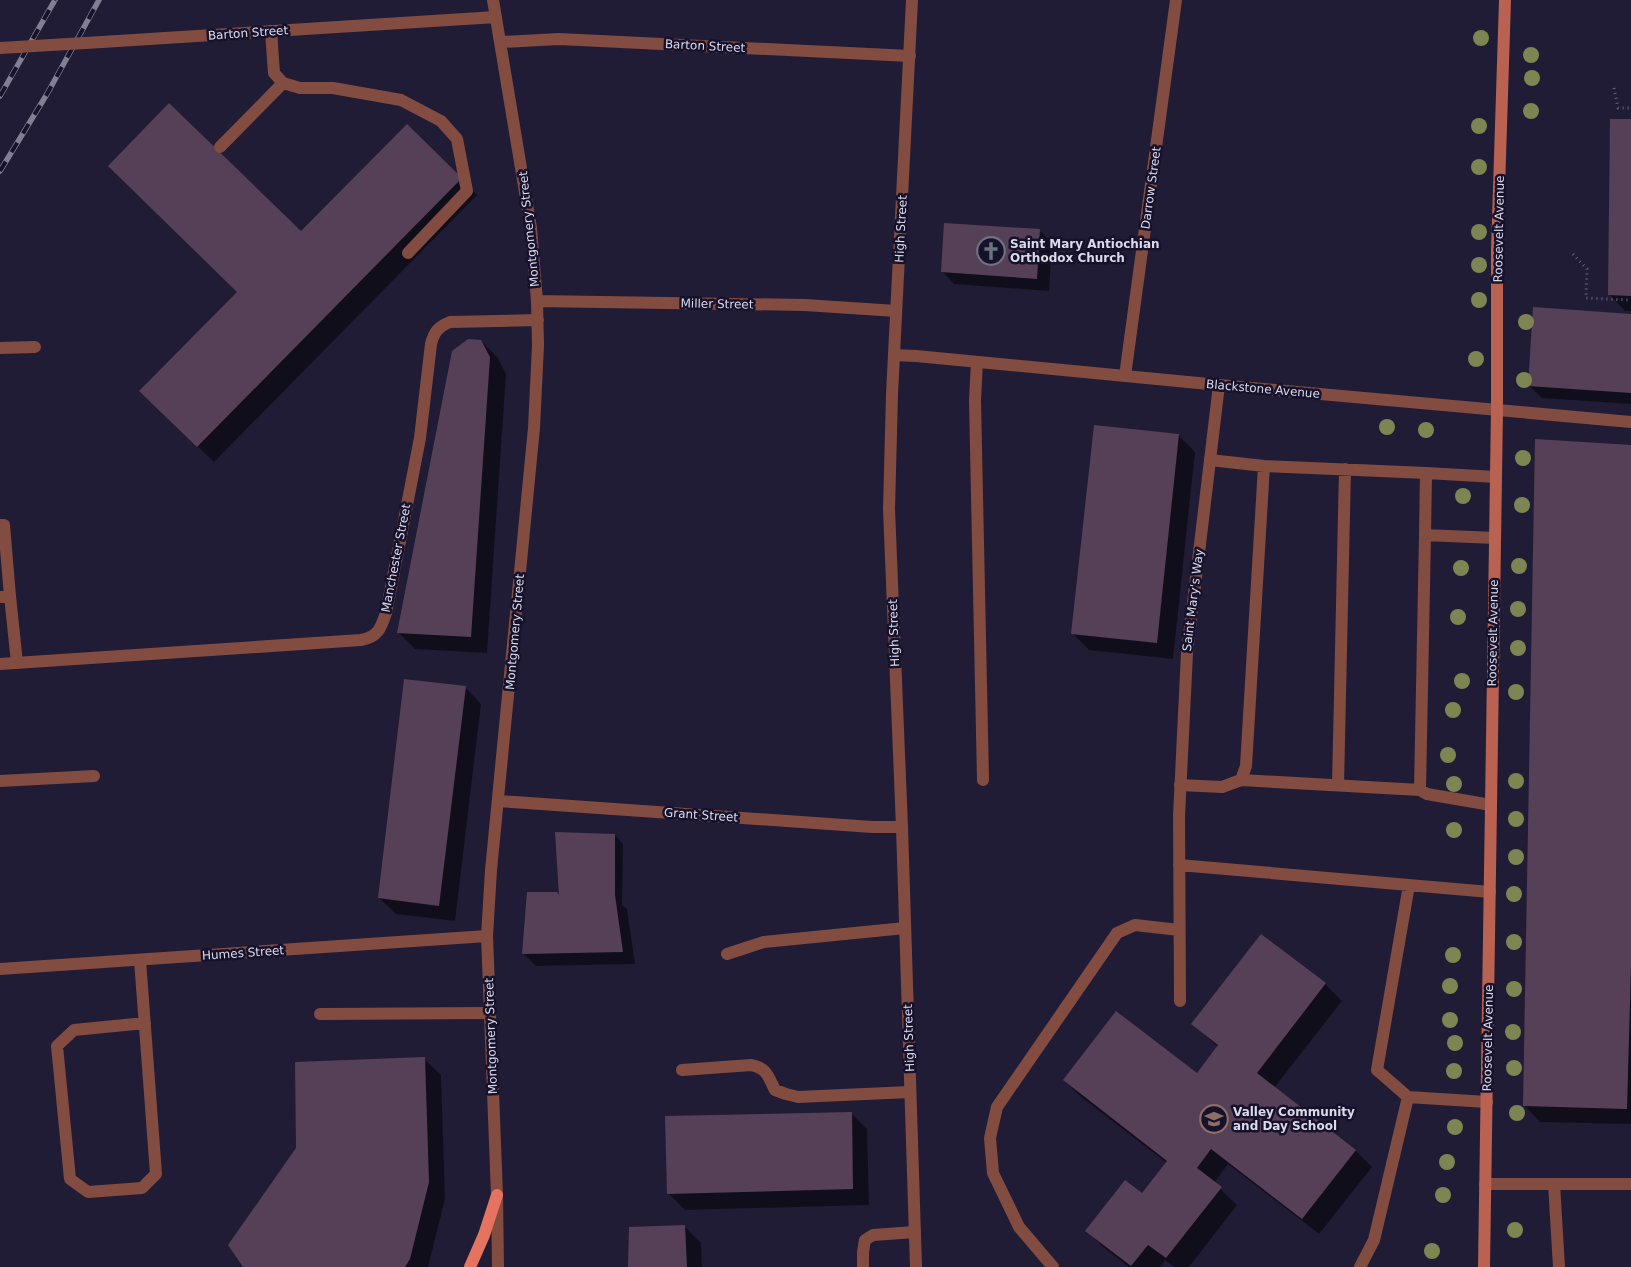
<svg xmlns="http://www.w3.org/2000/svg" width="1631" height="1267" font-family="'DejaVu Sans',sans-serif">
<rect width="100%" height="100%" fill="#201c35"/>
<path fill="#0007" d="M1631,121V311H1625L1609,294Z
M407,126L477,195L214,462L157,407L301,233Z
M1040,231L1052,243L1049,291L954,284L942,271Z
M1631,315V404L1542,398L1529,386Z
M481,341L498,358L506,374L487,653L415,649L399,633Z
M1178,435L1195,452L1173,659L1089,650L1073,634Z
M1631,447V1124L1540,1122L1524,1105Z
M465,687L481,704L455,921L396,914L379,898Z
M615,835L623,844L622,905L627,909L635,964L536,966L524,954L560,897Z
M1262,935L1325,984L1342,1001L1274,1088L1356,1151L1372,1167L1319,1234L1228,1164L1214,1183L1237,1205L1189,1267H1174L1165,1260L1160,1267H1129L1103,1247L1087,1231L1143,1195L1167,1163L1080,1096L1064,1080L1197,1074L1218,1047L1193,1024Z
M424,1059L441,1075L445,1199L428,1267H244Z
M851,1113L867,1129L869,1205L685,1210L668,1193Z
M684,1226L701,1243L702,1267H629Z"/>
<path fill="#564057" d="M169,103L301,231L407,124L462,178L197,447L139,391L237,292L108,166Z
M1610,119H1631V296L1608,295Z
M944,223L1040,229L1037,279L941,272Z
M1533,307L1631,314V393L1528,386Z
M468,339L481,340L490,357L471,637L397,633L452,351Z
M1094,425L1179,434L1157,643L1071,634Z
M1535,439L1631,445V966L1627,1109L1523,1106Z
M404,679L466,686L439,906L378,898Z
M555,832L615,834V895L623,952L522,954L527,892H557L559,895Z
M1261,934L1326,983L1257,1073L1356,1150L1302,1219L1211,1149L1197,1168L1222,1187L1166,1258L1148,1245L1131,1266L1085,1231L1125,1180L1142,1193L1167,1161L1063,1080L1116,1011L1197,1073L1218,1045L1191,1024Z
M425,1057L429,1182L410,1259L405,1267H243L228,1245L296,1148L295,1062Z
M852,1112L853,1189L667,1194L665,1116Z
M685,1225L687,1267H628L629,1227Z"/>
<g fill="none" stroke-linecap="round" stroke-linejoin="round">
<path stroke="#646278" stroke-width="3" stroke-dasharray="1 4" stroke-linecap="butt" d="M1614,88L1618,108H1631
M1573,254L1587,269L1586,298L1630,300L1631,301"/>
<path stroke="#834c41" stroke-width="12" d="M271,31L274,73L283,83L300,88H333L401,100L441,121L457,139L467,191L408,253
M220,147L283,83
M0,348L35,347
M977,362L975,400L983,780
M1210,460L1264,466L1426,473
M0,525H4L10,596
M1425,535L1420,790L1427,794L1491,805
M1495,538L1425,535L1426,473L1496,477
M0,597L10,596L17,663
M1241,780L1420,790
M0,781L94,776
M1180,785L1222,787L1241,780L1246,766L1264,466
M1338,785L1345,469
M1179,816L1180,1001
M1179,865L1490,892
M1409,885L1377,1070L1408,1097L1487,1102
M727,954L764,942L905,928
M140,960L156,1174L142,1188L88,1192L70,1179L57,1046L74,1030L145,1023
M320,1014L490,1013
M682,1070L751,1065C767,1068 768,1076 775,1090L786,1094L798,1097L910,1092
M1485,1184H1631
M1554,1184L1559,1267
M863,1267V1252L865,1240L873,1235L915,1232
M1053,1267L1019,1227L993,1173L990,1138L997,1107L1117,933L1135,925L1179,930
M1360,1267L1374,1240L1408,1097"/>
<path stroke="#834c41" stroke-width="12" d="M493,0L531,228L537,301L538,345L534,428L491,870L487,936L497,1195L498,1267
M102,42L496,17
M501,42L559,39L910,56
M537,301L805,305L896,311
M894,355L916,356L1219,385L1631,422
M1125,376L1176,0
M0,664L361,640C378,637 381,628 386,613L420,438L431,344C434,332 438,327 450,322L538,320
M499,801L872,827H902
M1179,816L1187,653L1219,385
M0,969L487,936"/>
<path stroke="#834c41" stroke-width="12" d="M912,0L892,394L889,509L902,827L916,1267"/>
<path stroke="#ba6252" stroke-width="12" d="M1484,1267L1497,410V251L1505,0"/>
<path stroke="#e5735f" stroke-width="12" d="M470,1267L484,1235L497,1195"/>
<defs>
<path id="rail" d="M0,96L55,0
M0,171L47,94L99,0"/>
</defs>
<use href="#rail" stroke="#817f94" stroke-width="5.5"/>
<use href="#rail" stroke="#17122b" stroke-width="4" stroke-dasharray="11" stroke-linecap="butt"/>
<path stroke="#834c41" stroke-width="12" d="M0,48L102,42"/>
</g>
<g fill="#7d8652">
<circle cx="1481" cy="38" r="8"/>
<circle cx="1531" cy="55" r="8"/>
<circle cx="1532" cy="78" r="8"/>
<circle cx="1531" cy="111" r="8"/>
<circle cx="1479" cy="126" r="8"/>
<circle cx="1479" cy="167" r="8"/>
<circle cx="1479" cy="232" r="8"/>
<circle cx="1479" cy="265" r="8"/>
<circle cx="1479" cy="300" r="8"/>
<circle cx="1526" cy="322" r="8"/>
<circle cx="1476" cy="359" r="8"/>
<circle cx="1524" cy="380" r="8"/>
<circle cx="1387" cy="427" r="8"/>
<circle cx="1426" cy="430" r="8"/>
<circle cx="1523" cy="458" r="8"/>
<circle cx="1463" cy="496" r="8"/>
<circle cx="1522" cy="505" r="8"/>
<circle cx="1519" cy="566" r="8"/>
<circle cx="1461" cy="568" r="8"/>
<circle cx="1518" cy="609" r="8"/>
<circle cx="1458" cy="617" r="8"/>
<circle cx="1518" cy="648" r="8"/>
<circle cx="1462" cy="681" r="8"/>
<circle cx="1516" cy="692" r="8"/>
<circle cx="1453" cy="710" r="8"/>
<circle cx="1448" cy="755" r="8"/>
<circle cx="1516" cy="781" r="8"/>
<circle cx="1454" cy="784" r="8"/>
<circle cx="1516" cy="819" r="8"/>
<circle cx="1454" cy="830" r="8"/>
<circle cx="1516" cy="857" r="8"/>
<circle cx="1514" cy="894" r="8"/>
<circle cx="1514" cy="942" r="8"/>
<circle cx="1453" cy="955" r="8"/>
<circle cx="1450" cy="986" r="8"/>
<circle cx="1514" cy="989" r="8"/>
<circle cx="1450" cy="1020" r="8"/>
<circle cx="1513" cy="1032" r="8"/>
<circle cx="1455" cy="1043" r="8"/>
<circle cx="1514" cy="1068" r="8"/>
<circle cx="1454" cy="1071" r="8"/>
<circle cx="1517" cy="1113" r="8"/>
<circle cx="1455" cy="1127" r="8"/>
<circle cx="1447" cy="1162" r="8"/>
<circle cx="1443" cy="1195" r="8"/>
<circle cx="1515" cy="1230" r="8"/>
<circle cx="1432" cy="1251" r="8"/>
</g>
<defs>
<symbol id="church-ring" viewBox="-11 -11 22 22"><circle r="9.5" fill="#17122b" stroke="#6b7280" stroke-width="1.5"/><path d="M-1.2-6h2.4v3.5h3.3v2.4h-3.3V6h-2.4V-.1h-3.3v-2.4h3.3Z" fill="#6b7280"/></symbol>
<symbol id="school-ring" viewBox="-11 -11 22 22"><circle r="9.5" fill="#17122b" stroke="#8d6e63" stroke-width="1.5"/><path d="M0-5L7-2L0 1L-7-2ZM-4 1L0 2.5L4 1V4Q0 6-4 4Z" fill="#8d6e63"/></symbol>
</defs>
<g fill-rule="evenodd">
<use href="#church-ring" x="975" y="235" width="32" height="32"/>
<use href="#school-ring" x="1198" y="1103" width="32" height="32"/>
</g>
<g text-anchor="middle" stroke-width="5" stroke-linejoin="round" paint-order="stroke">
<g font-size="12" fill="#dbdaeb" stroke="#17122b">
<text transform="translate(248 33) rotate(-4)" y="4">Barton Street</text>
<text transform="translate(705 46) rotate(3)" y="4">Barton Street</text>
<text transform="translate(1151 188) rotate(-82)" y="4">Darrow Street</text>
<text transform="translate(529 229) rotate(-96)" y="4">Montgomery Street</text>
<text transform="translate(901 229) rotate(-87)" y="4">High Street</text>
<text transform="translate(1499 229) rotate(-89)" y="4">Roosevelt Avenue</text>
<text transform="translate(717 304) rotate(1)" y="4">Miller Street</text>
<text transform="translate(1263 389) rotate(5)" y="4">Blackstone Avenue</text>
<text transform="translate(396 558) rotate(-79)" y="4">Manchester Street</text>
<text transform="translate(1193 600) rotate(-83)" y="4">Saint Mary's Way</text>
<text transform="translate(515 632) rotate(-85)" y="4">Montgomery Street</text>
<text transform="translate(894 633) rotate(-92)" y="4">High Street</text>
<text transform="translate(1493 633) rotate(-89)" y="4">Roosevelt Avenue</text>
<text transform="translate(701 815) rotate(4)" y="4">Grant Street</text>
<text transform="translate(243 953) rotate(-4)" y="4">Humes Street</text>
<text transform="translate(491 1036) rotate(-92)" y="4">Montgomery Street</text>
<text transform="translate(909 1038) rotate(-92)" y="4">High Street</text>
<text transform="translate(1488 1038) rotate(-89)" y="4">Roosevelt Avenue</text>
</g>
<g font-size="12" font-weight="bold" fill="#dbdaeb" stroke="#17122b" text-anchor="start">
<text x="1010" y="248">Saint Mary Antiochian<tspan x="1010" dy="14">Orthodox Church</tspan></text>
<text x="1233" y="1116">Valley Community<tspan x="1233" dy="14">and Day School</tspan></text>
</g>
</g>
</svg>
